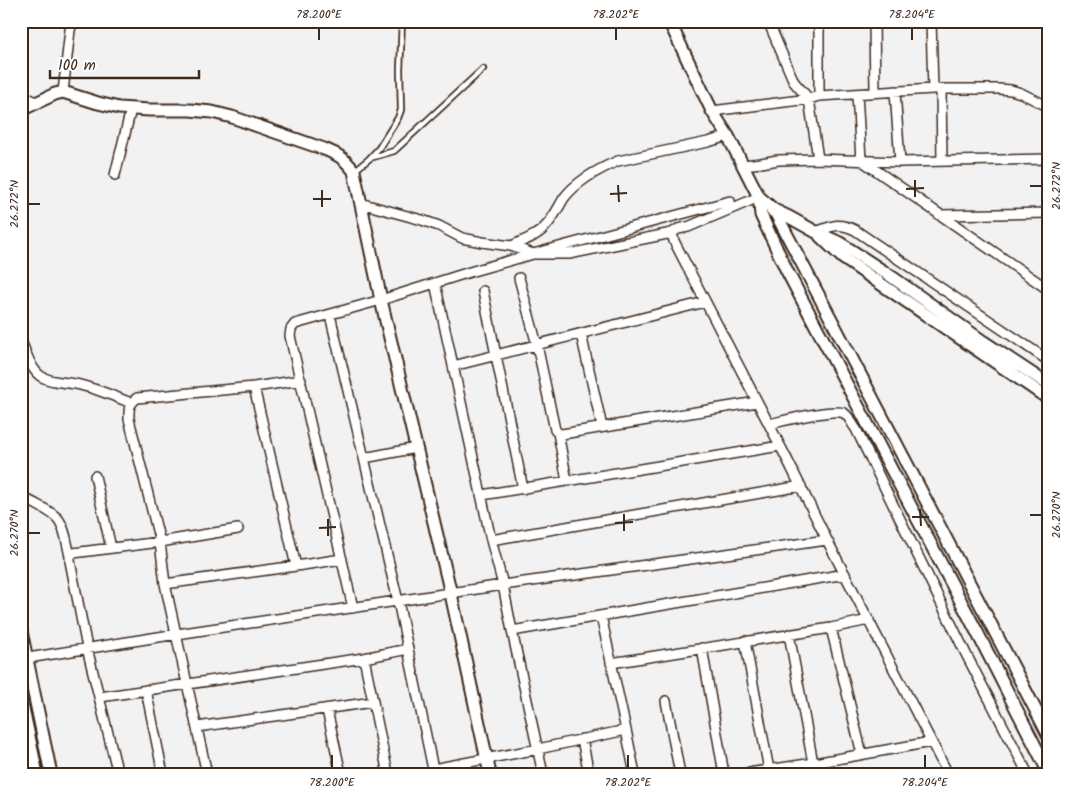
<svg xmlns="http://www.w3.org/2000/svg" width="1070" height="795" font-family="Kalam,sans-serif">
<rect width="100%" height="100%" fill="#f3f2f2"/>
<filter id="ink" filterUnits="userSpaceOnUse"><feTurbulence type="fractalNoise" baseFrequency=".02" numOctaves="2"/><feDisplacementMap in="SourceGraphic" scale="10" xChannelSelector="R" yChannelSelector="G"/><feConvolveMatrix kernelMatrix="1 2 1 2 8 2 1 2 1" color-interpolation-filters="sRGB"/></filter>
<g filter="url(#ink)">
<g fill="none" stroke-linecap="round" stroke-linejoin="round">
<defs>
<path id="service" d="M370,158L394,151L483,69
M354,171L369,159L379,148L398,118L401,110L400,70L402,21"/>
<path id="minor" d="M768,21L794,82L809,99L818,159
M874,21L875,92
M933,89H999L1011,90L1021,93L1049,107
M941,89L942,161
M895,91L900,162
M63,92L70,30L73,21
M21,94L37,103
M857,94L861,160L1049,290
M819,96V21
M712,111L809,99L819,96L933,89L931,21
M743,165L761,163L778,160L818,159L900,162L1049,159
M115,175L131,109
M759,197L688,227L678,229L672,233L674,241L787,459L827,540L948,774
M360,203L422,220L439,226L462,238L482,242L511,246L533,254H569L672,233
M939,215L1049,213
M816,232C832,226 838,222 855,230L1049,361
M511,246C522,241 536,237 545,227C553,219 558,208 564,198C577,181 599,169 618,161L708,142L728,136
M519,278L537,345L555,430L558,433L562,434L757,402
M435,283L491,540L503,585L512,631L543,774
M483,291L523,489
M330,315L398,601L434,774
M581,334L602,427
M21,341C26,352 31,371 42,377C53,383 68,382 80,385C97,389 114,396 131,403
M453,366L705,302
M254,387L296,566
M769,424C783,421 833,408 844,413C849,416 852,424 856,429L967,656L1028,774
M558,433L567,481
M364,458L416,448
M95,476L111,548
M482,495L780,446
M28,500C38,506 52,511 59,520C66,530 67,545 70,556
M491,540L801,486
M165,584L296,566L342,559
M353,608L290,336L291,329L295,324L381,300L473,271L533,254L730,201
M601,616L626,730
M831,628L862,754
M512,631L845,574
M789,634L813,763
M745,641L769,770
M702,648L724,774
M28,658L177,634L503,585L827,540
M364,658L388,774
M611,663L831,628L869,620
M146,690L163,774
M100,697L364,658L408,649
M666,701L680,774
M327,710L341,774
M197,727L373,702
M582,739L589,774
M820,762L931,742
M433,769L538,749L626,730L635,774
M118,774L87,648L70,561V556L73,553L160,542L238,529
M207,774L165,584L160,542L129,419C129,409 128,405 137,398L254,387L301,380
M742,774L820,762L822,774"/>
<path id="tertiary" d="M669,21L712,111L728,136L759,197L761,215L787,271L977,632L1049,773
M21,110L55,94L63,92L98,103L119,108L149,110H190L212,112L232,117L324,149C339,155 344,158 354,171L381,300L451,594L490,774
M759,197L774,210L1019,678L1049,736
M772,211L774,210L789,217L816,232L840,243L892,277L981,340L1049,385
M820,236L843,258L1049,399
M21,631L51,774
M21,699L37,774"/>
</defs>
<use href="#service" stroke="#3b2a1e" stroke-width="8"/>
<use href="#minor" stroke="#3b2a1e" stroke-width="12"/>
<use href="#tertiary" stroke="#3b2a1e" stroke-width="15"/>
<use href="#service" stroke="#fff" stroke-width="4.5"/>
<use href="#minor" stroke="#fff" stroke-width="9"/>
<use href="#tertiary" stroke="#fff" stroke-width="11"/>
</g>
</g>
<path fill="none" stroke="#3b2a1e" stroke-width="2" d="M319,28V40M616,28V40M912,28V40M915,180V197M618,185L619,202M1030,186H1042M906,189L924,188M322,190V207M610,194L627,193M313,199H331M28,204H40M920,509L921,526M624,514V531M1030,515H1042M912,517H929M328,519V536M615,523L633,522M319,528L336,527M28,533H40M332,755V768M628,755V768M925,755V768"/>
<rect width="1070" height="795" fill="none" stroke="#fff" stroke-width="55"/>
<path d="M50 70v8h149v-8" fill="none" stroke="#3b2a1e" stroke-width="2.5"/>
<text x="58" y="70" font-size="15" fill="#3b2a1e" stroke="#ffffff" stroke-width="4" paint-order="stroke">100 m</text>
<rect x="28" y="28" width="1014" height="740" fill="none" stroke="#3b2a1e" stroke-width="2"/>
<g font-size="12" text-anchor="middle" fill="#3b2a1e">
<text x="319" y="18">78.200°E</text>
<text x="616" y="18">78.202°E</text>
<text x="912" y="18">78.204°E</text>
<text transform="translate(1056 186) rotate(-90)" y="4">26.272°N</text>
<text transform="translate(14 204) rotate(-90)" y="4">26.272°N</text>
<text transform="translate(1056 515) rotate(-90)" y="4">26.270°N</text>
<text transform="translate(14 533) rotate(-90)" y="4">26.270°N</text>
<text x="332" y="786">78.200°E</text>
<text x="628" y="786">78.202°E</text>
<text x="925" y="786">78.204°E</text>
</g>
</svg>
